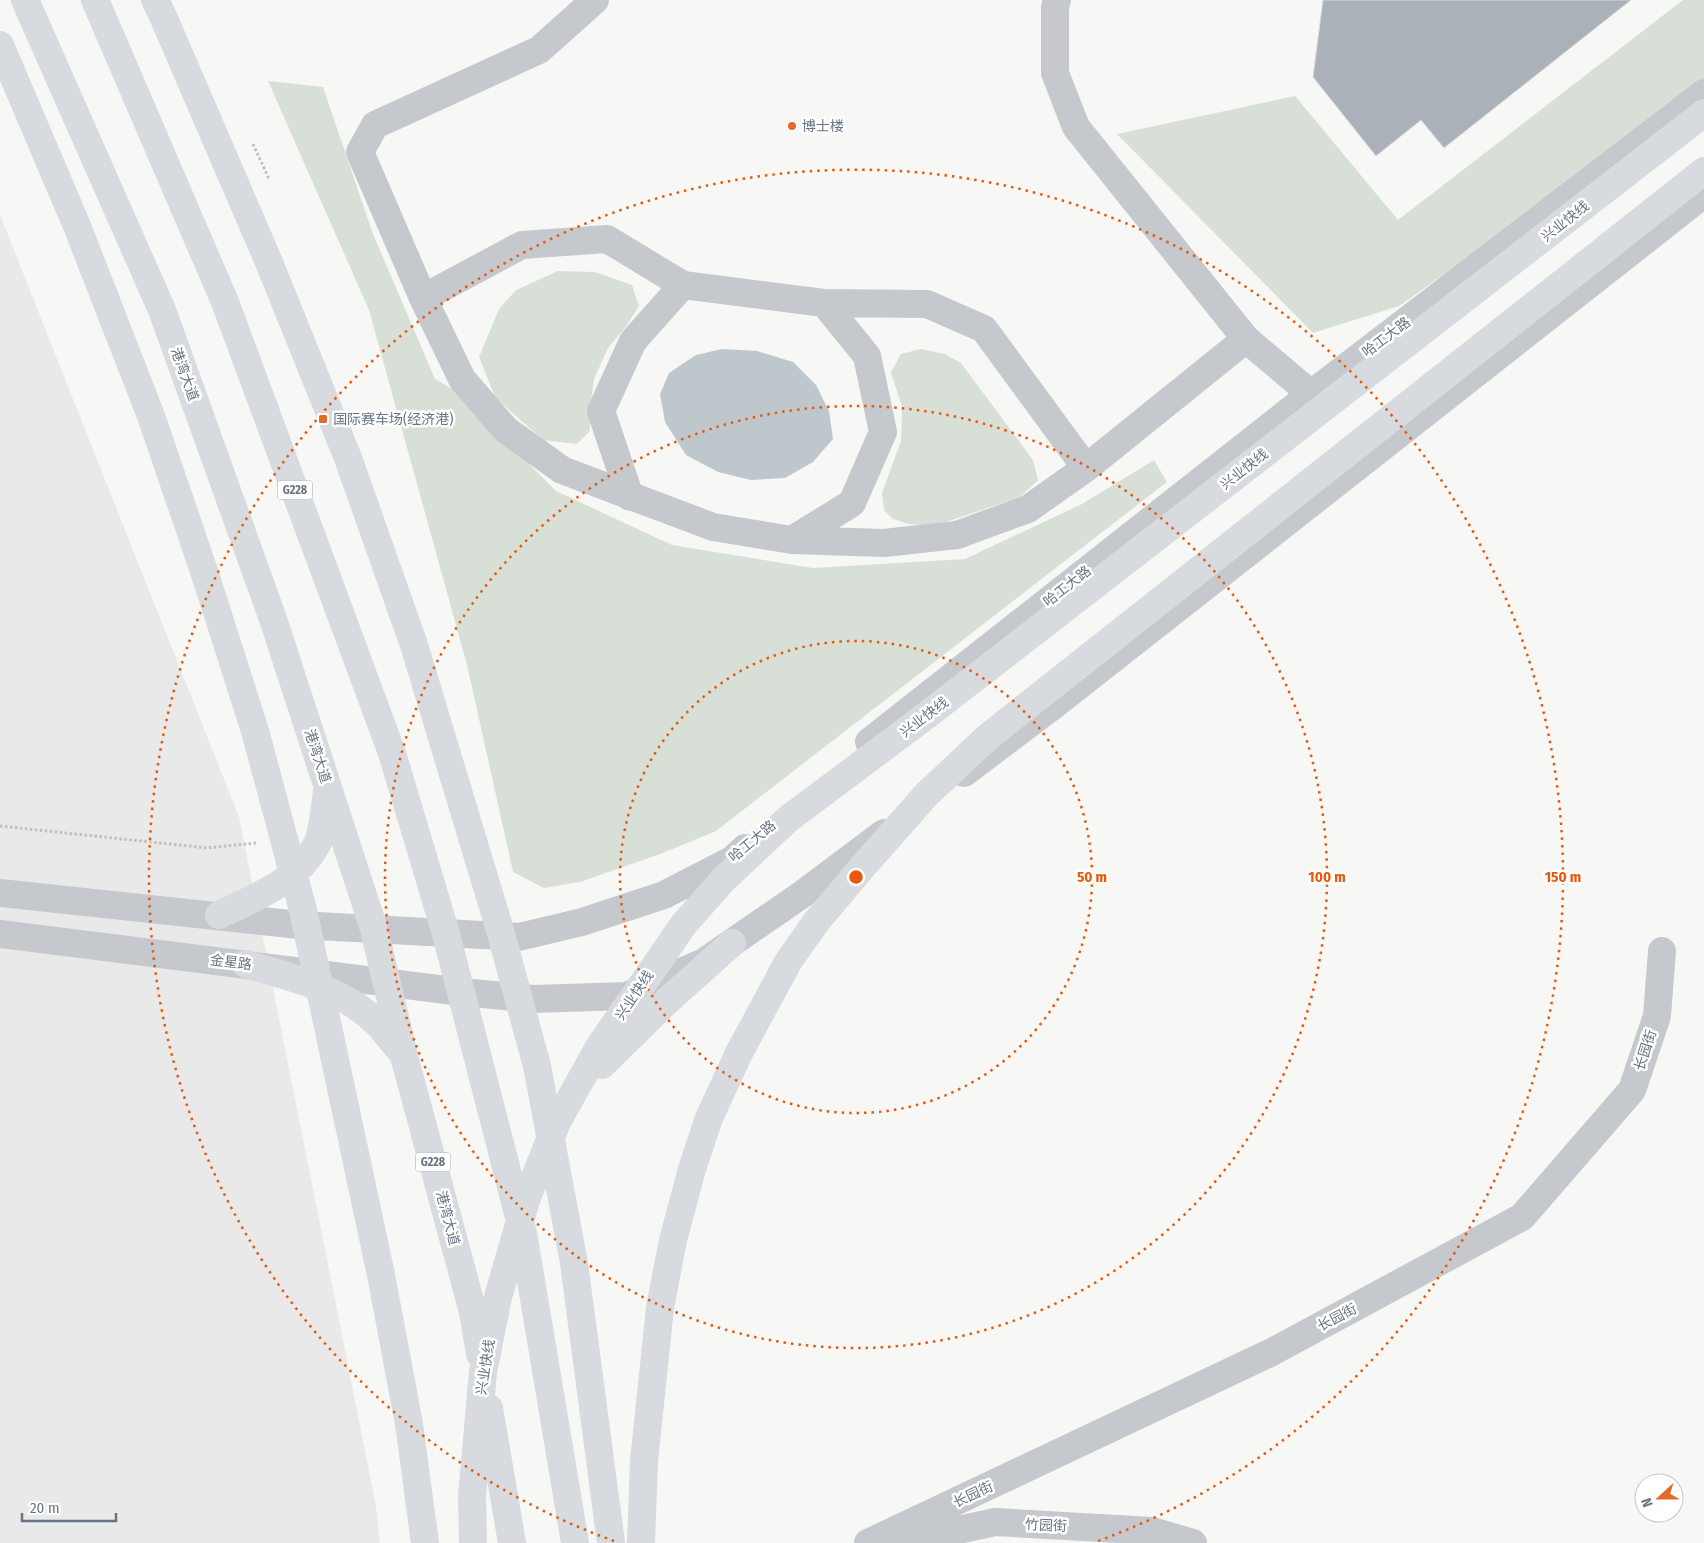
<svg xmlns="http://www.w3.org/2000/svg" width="1704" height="1543" font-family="'Fira Sans Condensed','Noto Sans SC',sans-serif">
<rect width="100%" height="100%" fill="#f7f8f5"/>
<path fill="#e8e9e8" d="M0,215L239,817L376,1506L380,1543H0Z"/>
<path fill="#d8dfd6" d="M1683,0H1704V90L1399,306L1313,333L1117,134L1295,96L1398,220Z
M268,81L323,87L373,234L435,379L457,392L556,491L672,545L813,568L965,559L1082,504L1154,460L1167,482L716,831L663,853L580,882L544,888L513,872L467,665L369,310Z
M558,271L595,272L632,285L639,306L627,325L608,348L594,379L590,408V431L577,444L543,440L495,397L479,357L499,309L516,290Z
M921,349L945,354L961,363L1033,460L1038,480L1020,497L934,526L909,524L893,519L884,510L882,493L901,441L902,407L891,372L901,354Z"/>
<path fill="#bec7cc" d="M722,349L757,351L793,362L816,385L829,411L833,439L813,462L785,478L751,480L718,472L686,455L665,422L660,394L669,373L696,355Z"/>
<path fill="#abb1b9" stroke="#d9d9d7" d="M1323,0H1631L1444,148L1421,120L1376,156L1313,77Z"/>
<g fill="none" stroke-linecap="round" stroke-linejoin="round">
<path stroke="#bdbfc2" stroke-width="3" stroke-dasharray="2.5 2.5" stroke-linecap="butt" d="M253,144L269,179
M0,826L207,848L256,843"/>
<path stroke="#c5c8cc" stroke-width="28" d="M595,0L539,50L375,125L360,152L423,298L462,379L506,430L562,470L713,527L792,540L884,543L957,535L1028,509L1086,468L1246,339
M1057,0L1055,7V73L1076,127L1246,339L1311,394
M423,298L522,245L607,239L683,285L824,303L927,304L984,329L1086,468
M630,497L601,411L633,341L683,285
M792,540L852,503L883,432L867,356L824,303
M869,742L1311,394L1704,93
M964,773L1054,705L1704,194
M0,893L299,925L519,937L582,922L664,895L732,860L745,848
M0,934L462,992L534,999L626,996L704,962L804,893L884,833
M868,1543L1272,1352L1522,1217L1632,1090L1657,1016L1662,951
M899,1543L995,1522L1152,1531L1193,1543"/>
<path stroke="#d7dadf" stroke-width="28" d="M25,0L162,310L273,619L374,929L404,1056L473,1312L480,1354
M95,0L225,302L392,753L446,934L523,1233L575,1543
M155,0L162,14L268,260L348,458L414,645L500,930L537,1066L574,1263L611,1543
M0,45L77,226L151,416L204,571L255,731L303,910L381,1275L409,1424L425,1543
M219,915C256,897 297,882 317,844C323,833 325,804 327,791
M246,964C293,978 342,988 378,1024C386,1032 392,1042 400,1050
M602,1065L666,1002L732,943
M489,1408L512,1543
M473,1543L472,1496L483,1372L498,1297L526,1200L557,1122L599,1047L684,924L723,880L788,819L927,715L1704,113
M641,1543L644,1461L660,1308L673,1240L692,1169L709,1118L739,1053L788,962L816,922L865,864L927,794L989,736L1704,171"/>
</g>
<g fill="none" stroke="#e8590c" stroke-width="2.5" stroke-dasharray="2.5 5">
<circle cx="856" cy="877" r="236"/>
<circle cx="856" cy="877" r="471"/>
<path d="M614 1541A707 707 0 1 1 1098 1541"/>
</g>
<g fill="#e36a29" stroke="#fff" stroke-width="2">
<circle cx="792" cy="126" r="5"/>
<rect x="318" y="414" width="10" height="10" rx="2.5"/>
</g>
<g text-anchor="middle" stroke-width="5" stroke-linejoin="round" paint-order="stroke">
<g fill="#fff" stroke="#959eaa" stroke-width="1">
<rect x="277.5" y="480.5" width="35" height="19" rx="4"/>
<rect x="415.5" y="1152.5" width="35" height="19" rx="4"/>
</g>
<g font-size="12" font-weight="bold" fill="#677486">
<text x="295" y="494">G228</text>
<text x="433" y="1166">G228</text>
</g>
<g font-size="14" fill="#677486" stroke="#fff" text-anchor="start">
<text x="802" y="131">博士楼</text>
<text x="333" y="424">国际赛车场(经济港)</text>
</g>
<g font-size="14" fill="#677486" stroke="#fff">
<text transform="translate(1565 221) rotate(-38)" y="5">兴业快线</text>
<text transform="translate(1386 337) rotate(-37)" y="5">哈工大路</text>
<text transform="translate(185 374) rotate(70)" y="5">港湾大道</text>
<text transform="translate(1244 469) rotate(-38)" y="5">兴业快线</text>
<text transform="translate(1067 586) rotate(-38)" y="5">哈工大路</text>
<text transform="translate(924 717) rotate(-37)" y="5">兴业快线</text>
<text transform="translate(318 756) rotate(72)" y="5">港湾大道</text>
<text transform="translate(752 841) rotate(-40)" y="5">哈工大路</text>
<text transform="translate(231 962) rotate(7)" y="5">金星路</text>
<text transform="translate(634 995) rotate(-56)" y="5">兴业快线</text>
<text transform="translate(1645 1050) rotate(-72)" y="5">长园街</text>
<text transform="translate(448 1218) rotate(75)" y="5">港湾大道</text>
<text transform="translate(1337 1317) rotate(-28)" y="5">长园街</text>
<text transform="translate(485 1367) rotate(-81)" y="5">兴业快线</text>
<text transform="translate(973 1494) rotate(-25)" y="5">长园街</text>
<text transform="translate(1046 1525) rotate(3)" y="5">竹园街</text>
</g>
</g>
<circle cx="856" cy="877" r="8" fill="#e8590c" stroke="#fff" stroke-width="2.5"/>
<g font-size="15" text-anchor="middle" font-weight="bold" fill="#e8590c" stroke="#fff" stroke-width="5" stroke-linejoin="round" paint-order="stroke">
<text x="1092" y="882">50 m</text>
<text x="1327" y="882">100 m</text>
<text x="1563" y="882">150 m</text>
</g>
<g transform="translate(1659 1498) rotate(249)"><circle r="24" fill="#ffffff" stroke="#c2c7cf"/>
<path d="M0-4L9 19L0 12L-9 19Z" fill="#e36a29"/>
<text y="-8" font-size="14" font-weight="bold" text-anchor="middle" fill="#677486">N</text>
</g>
<path d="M22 1513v8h94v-8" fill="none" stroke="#677486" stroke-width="2.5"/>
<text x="30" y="1513" font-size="15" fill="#677486" stroke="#ffffff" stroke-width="4" paint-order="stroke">20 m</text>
</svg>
